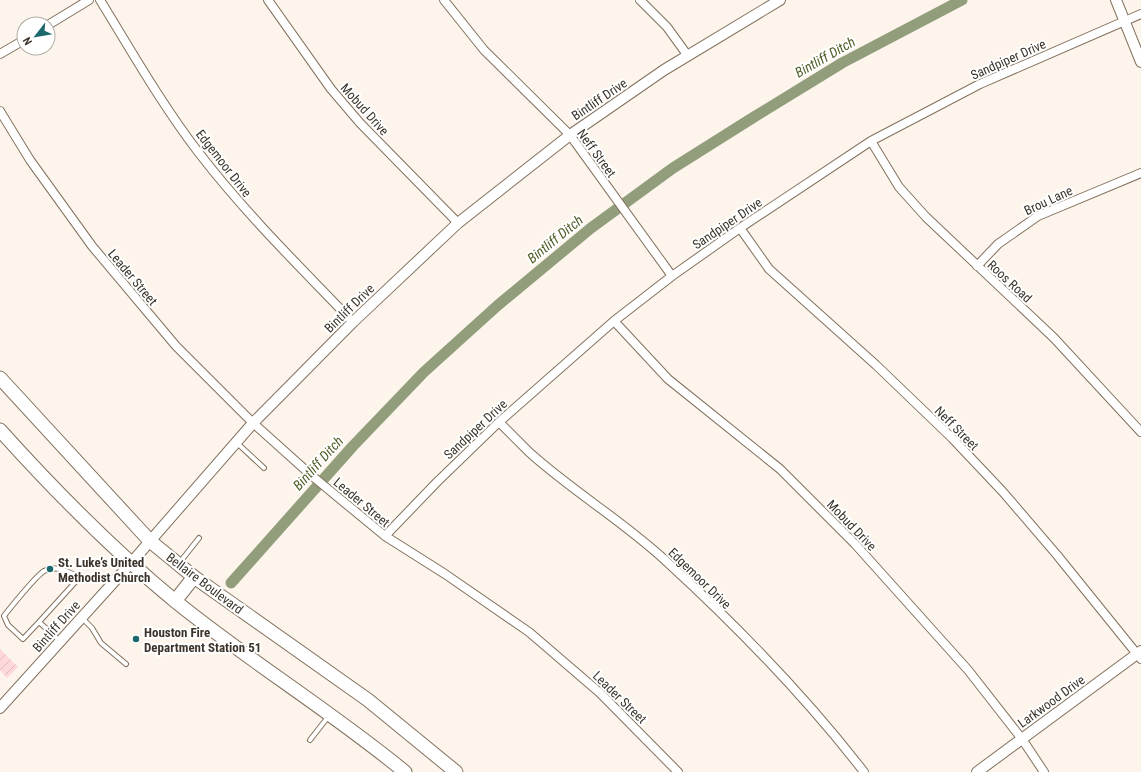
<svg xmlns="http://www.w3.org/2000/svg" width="1141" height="772" font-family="'Roboto Condensed',sans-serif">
<defs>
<pattern id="garden-furrows" width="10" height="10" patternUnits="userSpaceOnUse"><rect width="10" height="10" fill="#ffd8d9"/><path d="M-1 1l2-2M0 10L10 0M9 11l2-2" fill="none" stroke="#dbbaba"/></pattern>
</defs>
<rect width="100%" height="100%" fill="#fdf5ec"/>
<path fill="url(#garden-furrows)" d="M0,649L18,667L7,678L0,670Z"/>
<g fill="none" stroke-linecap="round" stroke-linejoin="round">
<path stroke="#929d7b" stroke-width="11" d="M231,583L353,446L424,372L497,306L591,228L673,168L754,117L842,63L962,0"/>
<defs>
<path id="service" d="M237,443L264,468
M180,562L199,538
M82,618L92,628L101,643L126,664
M39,622L23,639L8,625L4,616C10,608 36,576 44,571C55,565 69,571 79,578L39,622L60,641
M310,740L328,717"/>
<path id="minor" d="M100,0C132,52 162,105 199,153C246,214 300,267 353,322
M268,0L331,89L360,123L458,223
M444,0L484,50L570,135L672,276
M640,0L667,27L688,56
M48,25L89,0
M0,54L24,40
M0,111L30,160L92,246L176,346L253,423L311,475L385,536L445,574L529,632L600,693L678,772
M871,141L899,187L926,217L1054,338L1141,432
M740,228L769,269L876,365L952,438L1003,492L1057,555L1141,659
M977,266L998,244L1038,216L1141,173
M614,321L668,379L780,469L855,544L968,670L1022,739L1044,772
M499,422C509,432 519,442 529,452C572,491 623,521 666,561C737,626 805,696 864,772
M385,536L437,482L499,422L614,321L672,276L740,228L871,141L980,84L1141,14"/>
<path id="tertiary" d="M1116,0L1141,62
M0,708L131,563L253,423L353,322L458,223L570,135L664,70L780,0
M977,772L1141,651"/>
<path id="primary" d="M0,378L150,541L194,577L368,700L456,772
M0,430C54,490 112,549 175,601C249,661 331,711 405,772
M175,601L194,577"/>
</defs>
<use href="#service" stroke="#83715e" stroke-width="6"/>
<use href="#minor" stroke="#83715e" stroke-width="10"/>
<use href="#tertiary" stroke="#83715e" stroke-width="12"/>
<use href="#primary" stroke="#83715e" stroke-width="15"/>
<use href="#service" stroke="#fff" stroke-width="4"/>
<use href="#minor" stroke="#fff" stroke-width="8"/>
<use href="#tertiary" stroke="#fff" stroke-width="10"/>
<use href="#primary" stroke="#fff" stroke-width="13"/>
</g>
<g fill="#1b686d" stroke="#fff" stroke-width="1.5">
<circle cx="50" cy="569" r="4"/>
<circle cx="136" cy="639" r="4"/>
</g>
<g text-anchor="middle" stroke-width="4" stroke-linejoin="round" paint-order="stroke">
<g font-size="13" fill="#3c342b" stroke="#fff">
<text transform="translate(1008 59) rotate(-24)" y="5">Sandpiper Drive</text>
<text transform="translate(599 99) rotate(-34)" y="5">Bintliff Drive</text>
<text transform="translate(365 109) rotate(48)" y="5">Mobud Drive</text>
<text transform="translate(597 153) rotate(54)" y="5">Neff Street</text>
<text transform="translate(224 163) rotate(52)" y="5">Edgemoor Drive</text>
<text transform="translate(1048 200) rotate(-25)" y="5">Brou Lane</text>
<text transform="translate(727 223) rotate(-34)" y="5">Sandpiper Drive</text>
<text transform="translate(133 277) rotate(50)" y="5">Leader Street</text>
<text transform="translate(1010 281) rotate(43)" y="5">Roos Road</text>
<text transform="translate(349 308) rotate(-44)" y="5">Bintliff Drive</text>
<text transform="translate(957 428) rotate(45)" y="5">Neff Street</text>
<text transform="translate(475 429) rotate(-43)" y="5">Sandpiper Drive</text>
<text transform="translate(362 502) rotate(40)" y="5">Leader Street</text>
<text transform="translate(852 525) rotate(46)" y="5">Mobud Drive</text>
<text transform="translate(700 578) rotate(44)" y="5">Edgemoor Drive</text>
<text transform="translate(205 583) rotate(37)" y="5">Bellaire Boulevard</text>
<text transform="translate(56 626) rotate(-48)" y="5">Bintliff Drive</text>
<text transform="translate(620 697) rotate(44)" y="5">Leader Street</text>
<text transform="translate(1051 701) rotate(-36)" y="5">Larkwood Drive</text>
</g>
<g font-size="13" font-weight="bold" fill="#3c342b" stroke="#fff" text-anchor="start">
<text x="58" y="567">St. Luke’s United<tspan x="58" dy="15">Methodist Church</tspan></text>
<text x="144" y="637">Houston Fire<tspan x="144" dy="15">Department Station 51</tspan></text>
</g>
<g font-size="14" font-style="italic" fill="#505e28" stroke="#fff">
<text transform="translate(825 57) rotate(-30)" y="5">Bintliff Ditch</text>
<text transform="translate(555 239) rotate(-39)" y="5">Bintliff Ditch</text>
<text transform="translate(318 463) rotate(-48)" y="5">Bintliff Ditch</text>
</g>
</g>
<g transform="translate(36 36) rotate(239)"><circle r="19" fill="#ffffff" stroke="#b1aeaa"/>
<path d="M0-3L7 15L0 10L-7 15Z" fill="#1b686d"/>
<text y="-6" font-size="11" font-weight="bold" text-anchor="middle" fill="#3c342b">N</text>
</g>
</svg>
